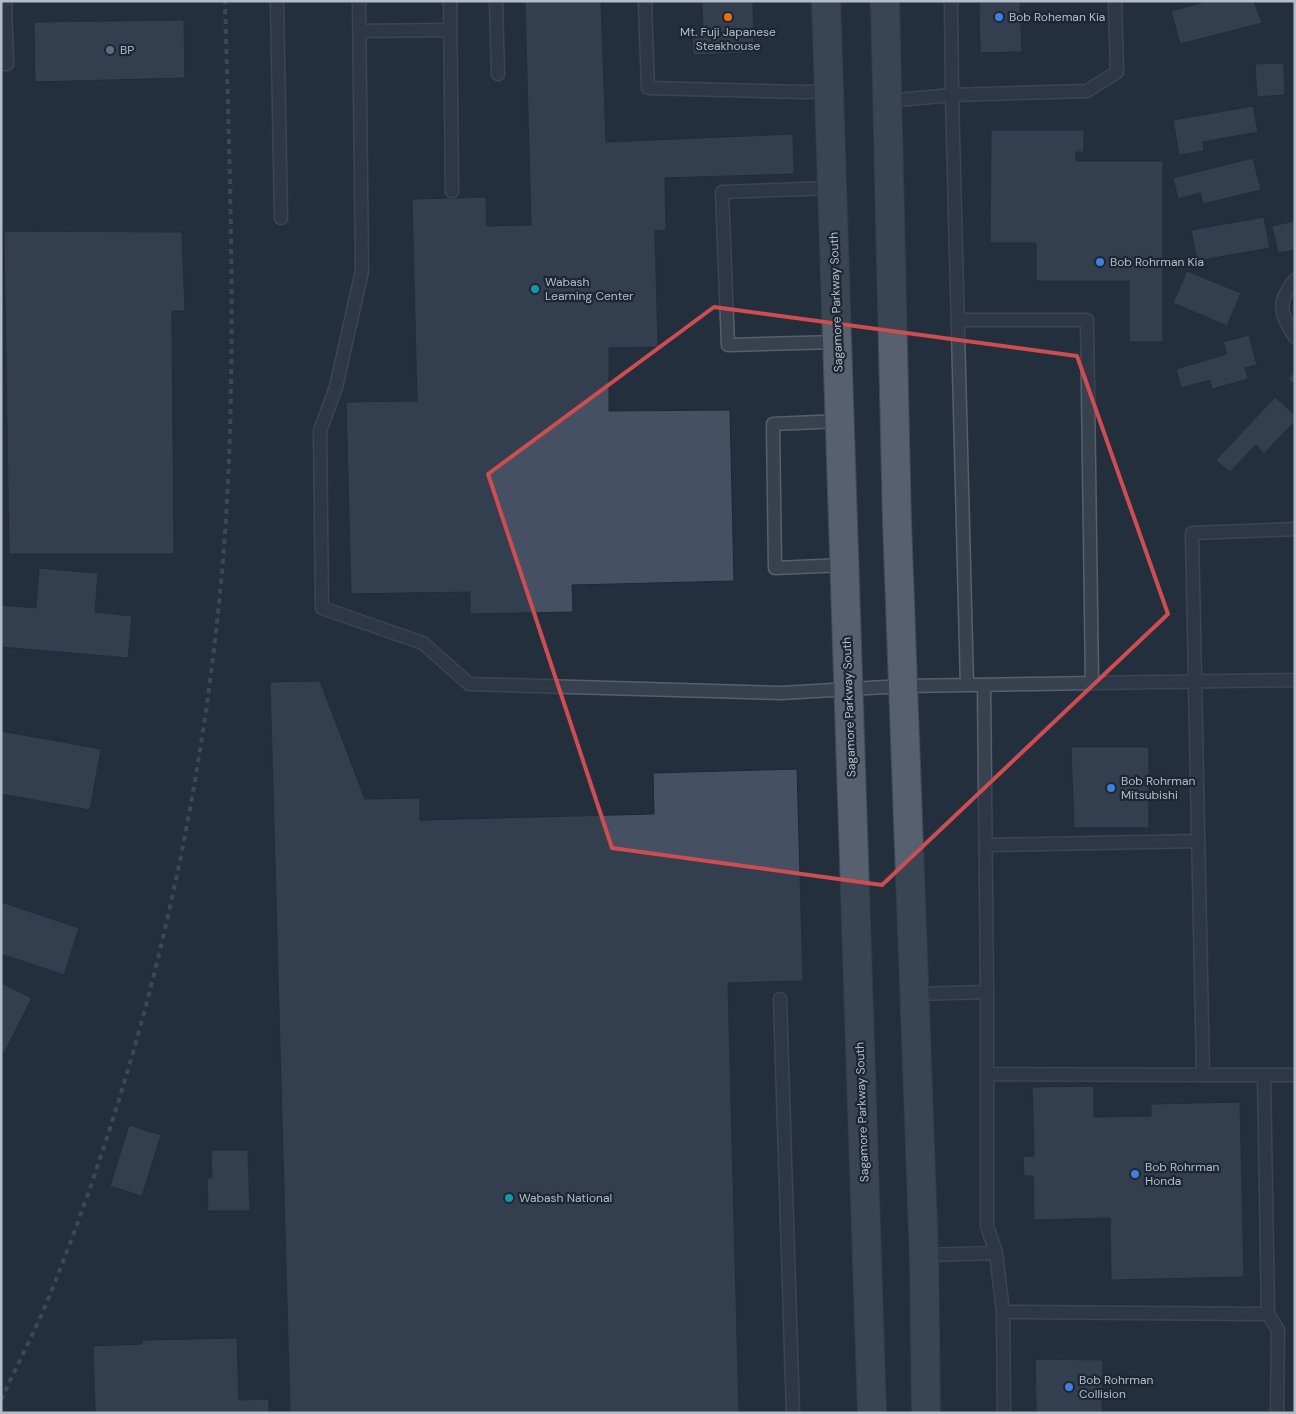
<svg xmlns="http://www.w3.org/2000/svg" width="1296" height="1414" font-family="'DM Sans',sans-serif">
<rect width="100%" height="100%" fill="#242f3e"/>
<path fill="#455162" stroke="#1f2835" d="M525,1H601L606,142L793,134L794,174L665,178L666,230L655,231L658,347L609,348V411L730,410L734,581L572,585L573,612L470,614V592L351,594L346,402L417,401L412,199L486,197L487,226L531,225Z
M702,1H753L754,53L693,55L692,32H703Z
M979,1H1020L1022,52L980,53Z
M1208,1H1254L1262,23L1180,44L1171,11Z
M184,20L185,78L35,82L34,22Z
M1284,63L1285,95L1257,97L1255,64Z
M1253,106L1258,132L1203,142L1204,151L1179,155L1173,120Z
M991,130H1084V152H1076V161H1163V342H1129V281H1036V243H990Z
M1253,158L1261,190L1203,204L1200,193L1178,199L1173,178Z
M1264,217L1270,248L1197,261L1191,230Z
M1295,221V250L1278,253L1272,226Z
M4,231L182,232L185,311H172L174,554H9Z
M1187,271L1241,293L1227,326L1173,303Z
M1249,335L1257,365L1245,368L1248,379L1212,389L1210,380L1181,388L1176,369L1227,354L1223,342Z
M1295,371V385L1288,379Z
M1275,397L1295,415V421L1264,454L1256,445L1230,472L1216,460Z
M39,568L98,573L95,612L132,616L128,658L1,647V605L36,608Z
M320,681L365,799L420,798V820L654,814L653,773L797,769L803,981L728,983L739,1413H290L270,682Z
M1,731L101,749L90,810L1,794Z
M1071,747H1149V828H1074Z
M1,902L79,928L64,975L1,954Z
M1,983L32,998L4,1053L1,1052Z
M1094,1086V1117L1151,1116V1104L1240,1102L1244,1277L1111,1280L1110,1218L1034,1220L1033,1176H1024L1023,1156H1034L1032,1087Z
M129,1125L161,1135L142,1196L110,1186Z
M211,1150H248L250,1211H208L207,1178H212Z
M237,1338L239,1400L269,1399V1413H95L93,1346L142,1344V1340Z
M1035,1359L1103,1360L1102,1413H1036Z"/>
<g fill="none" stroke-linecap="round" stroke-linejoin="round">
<defs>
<path id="lane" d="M277,1L281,218
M359,1L362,271L336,387L320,431L322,608L423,643L469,684L781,693L903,686L1295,680
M450,1L452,191
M496,1L498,74
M645,1L648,88L803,92L829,91
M951,1L952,95L1087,91L1117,72L1115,1
M359,31L450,30
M1,64H7L5,1
M887,101L952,95L967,685
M832,188L722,192L728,345L837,342
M1295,280C1276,303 1280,313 1295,337
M959,320H1087L1092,683
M840,421L773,424L775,568L844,565
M1295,529L1192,533L1203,1075H1295
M986,845L1198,841
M987,992V1226L996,1253
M914,994L987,992L984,685
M780,999L793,1413
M987,1074L1203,1075
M1264,1075L1268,1314
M924,1255L996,1253L1003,1312L1004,1413
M1003,1312L1268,1314L1278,1330L1277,1413"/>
<path id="primary" d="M826,1L872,1413
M885,1L897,522L924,1255L926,1413"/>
</defs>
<use href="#lane" stroke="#565f6c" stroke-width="15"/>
<use href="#primary" stroke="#414a57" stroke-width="30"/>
<use href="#lane" stroke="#38414e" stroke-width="12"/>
<use href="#primary" stroke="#56606e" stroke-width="28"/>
<path stroke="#5a6575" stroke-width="4" stroke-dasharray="5 5" stroke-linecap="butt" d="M1,1400C16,1367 33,1335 47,1302C146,1058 206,796 225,534C237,356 230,179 225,1"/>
</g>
<path d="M0 0H1296V1414H0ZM714,307L1077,356L1168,614L882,885L612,848L488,474Z" fill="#242f3e" fill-opacity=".55" fill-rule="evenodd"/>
<path fill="none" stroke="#ce4d50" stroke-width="4" stroke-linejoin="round" d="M714,307L1077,356L1168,614L882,885L612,848L488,474Z"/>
<circle fill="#e8710a" stroke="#1d2633" stroke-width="2" cx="728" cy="17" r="5"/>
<g fill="#3f7fe0" stroke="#1d2633" stroke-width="2">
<circle cx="999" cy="17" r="5"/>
<circle cx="1100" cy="262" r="5"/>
<circle cx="1111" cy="788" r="5"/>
<circle cx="1135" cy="1174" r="5"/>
<circle cx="1069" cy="1387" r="5"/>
</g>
<circle fill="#5c6f8a" stroke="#1d2633" stroke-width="2" cx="110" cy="50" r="5"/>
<g fill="#0f9aa8" stroke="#1d2633" stroke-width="2">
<circle cx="535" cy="289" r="5"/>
<circle cx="509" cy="1198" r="5"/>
</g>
<g text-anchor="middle" stroke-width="4.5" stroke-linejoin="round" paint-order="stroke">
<g font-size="12" fill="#b4bcc9" stroke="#1d2633" text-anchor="start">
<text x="1009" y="21">Bob Roheman Kia</text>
<text x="728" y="36" text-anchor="middle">Mt. Fuji Japanese<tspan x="728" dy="14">Steakhouse</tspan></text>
<text x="120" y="54">BP</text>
<text x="1110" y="266">Bob Rohrman Kia</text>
<text x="545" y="286">Wabash<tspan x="545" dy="14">Learning Center</tspan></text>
<text x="1121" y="785">Bob Rohrman<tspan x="1121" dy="14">Mitsubishi</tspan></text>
<text x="1145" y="1171">Bob Rohrman<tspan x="1145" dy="14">Honda</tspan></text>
<text x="519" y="1202">Wabash National</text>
<text x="1079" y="1384">Bob Rohrman<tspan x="1079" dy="14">Collision</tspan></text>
</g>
<g font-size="12" fill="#b4bcc9" stroke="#1d2633">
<text transform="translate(836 302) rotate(-92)" y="4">Sagamore Parkway South</text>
<text transform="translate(849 707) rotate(-92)" y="4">Sagamore Parkway South</text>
<text transform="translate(862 1112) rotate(-92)" y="4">Sagamore Parkway South</text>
</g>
</g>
<rect width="1296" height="1414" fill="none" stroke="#b4bcc9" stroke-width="5"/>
</svg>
